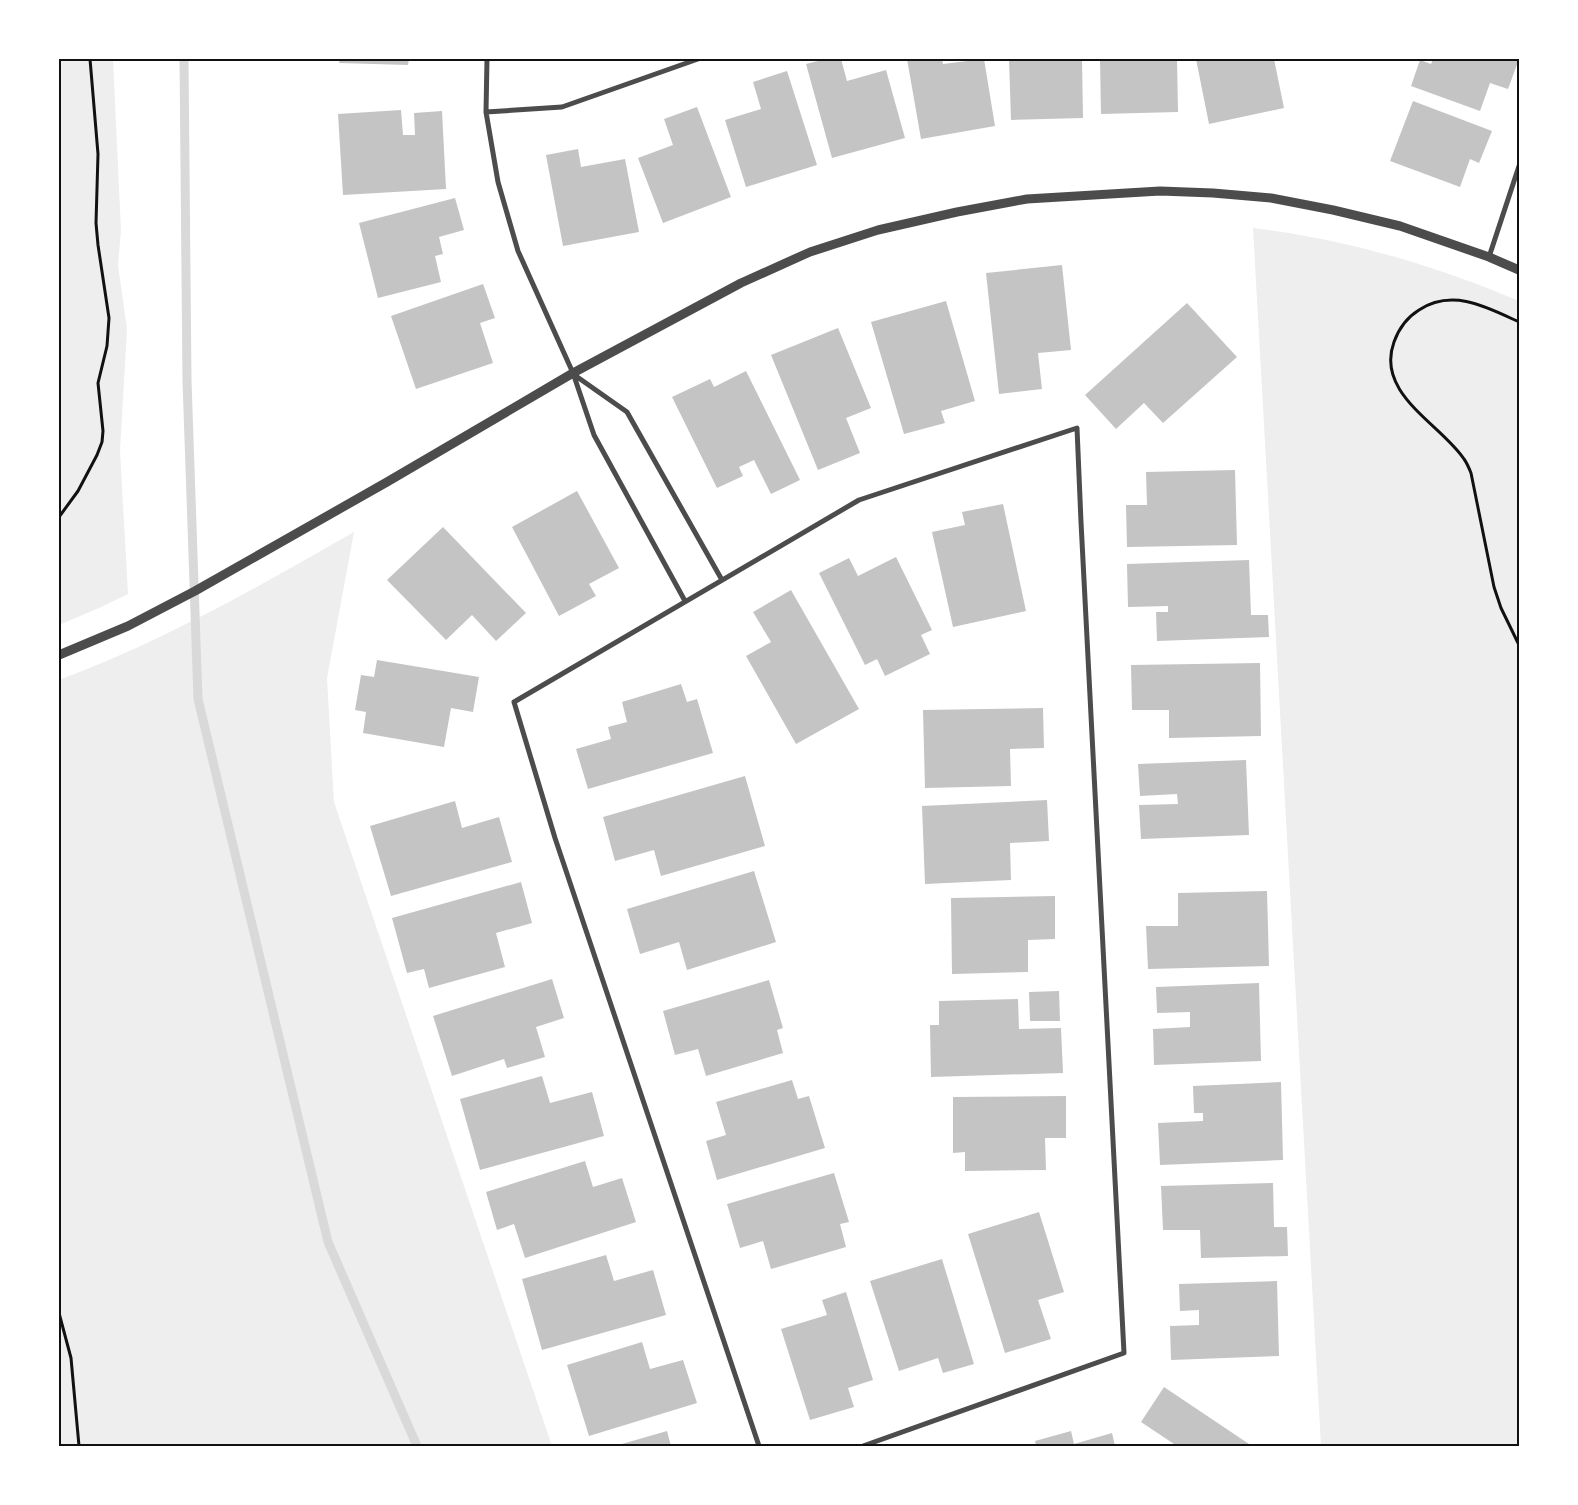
<svg xmlns="http://www.w3.org/2000/svg" width="1578" height="1505" font-family="Montserrat,sans-serif">
<rect width="100%" height="100%" fill="#fff"/>
<path fill="#eee" d="M59,59H113L121,231L118,265L127,329L120,451L128,594L99,608L59,625Z
M1253,228C1345,239 1434,265 1519,301V1446H1321Z
M354,532L327,678L334,802L552,1446H59V680C164,641 258,587 354,532Z"/>
<g fill="none" stroke-linecap="round" stroke-linejoin="round">
<path stroke="#d9d9d9" stroke-width="9" d="M184,59L187,381L198,699L328,1242L417,1446"/>
</g>
<path fill="#c4c4c4" d="M340,59H409L408,65L339,63Z
M826,59H841L847,81L886,70L905,138L832,158L806,64Z
M907,59H942L943,64L984,59L995,126L921,139Z
M1009,59H1082L1083,118L1011,120Z
M1100,59H1177L1178,112L1101,114Z
M1196,59H1274L1284,108L1209,124Z
M1433,59H1519L1508,89L1490,83L1480,111L1411,86L1420,60L1431,64Z
M787,71L817,165L746,187L725,120L761,109L753,82Z
M1413,101L1492,131L1479,163L1470,159L1460,187L1390,161Z
M697,107L731,197L663,223L638,158L673,145L664,119Z
M401,110L403,135H415L414,113L442,111L446,189L343,195L338,114Z
M578,149L581,167L625,159L639,232L563,246L546,155Z
M455,198L464,230L439,237L443,254L435,256L441,282L378,298L359,223Z
M1062,265L1071,350L1038,353L1042,389L999,394L986,273Z
M483,284L495,318L480,323L493,363L416,389L391,316Z
M946,301L975,401L941,411L945,423L904,434L871,322Z
M1187,303L1237,357L1163,423L1144,403L1116,429L1085,395Z
M838,328L871,408L846,418L860,453L818,470L771,355Z
M746,371L800,480L771,494L754,460L739,467L743,476L717,488L672,397L710,379L714,387Z
M1235,470L1237,545L1127,547L1126,505H1147L1146,472Z
M577,491L619,568L589,584L596,596L559,616L512,527Z
M1003,504L1026,611L953,627L932,532L965,525L962,512Z
M443,527L526,613L496,641L472,615L446,640L387,580Z
M896,557L932,630L921,635L930,654L885,676L877,659L865,665L819,573L849,558L858,576Z
M1249,560L1251,615H1268L1269,637L1157,641L1156,612H1168V606L1128,607L1127,564Z
M791,590L859,709L796,744L746,656L771,642L753,612Z
M377,660L479,677L473,712L451,708L444,747L363,733L366,712L355,710L361,675L374,677Z
M1260,663L1261,736L1169,738V710H1132L1131,665Z
M681,684L687,702L697,699L713,753L588,789L576,749L611,739L608,727L627,722L622,702Z
M1043,708L1044,748L1010,749L1011,786L925,788L923,710Z
M1246,760L1249,835L1141,839L1139,805L1178,804L1177,794L1140,796L1138,764Z
M745,776L765,846L661,876L654,850L615,861L603,817Z
M1047,800L1049,841L1010,843L1011,880L925,884L922,806Z
M455,801L462,828L499,817L512,862L391,896L370,826Z
M754,871L776,942L687,970L679,942L640,954L627,909Z
M521,882L532,923L496,933L505,967L429,988L424,969L407,973L392,918Z
M1267,891L1269,966L1148,969L1146,926H1178V893Z
M1055,896V939L1028,940V972L952,974L951,898Z
M552,979L564,1018L536,1027L545,1057L507,1068L504,1059L452,1076L433,1016Z
M769,980L783,1028L777,1030L783,1053L706,1076L698,1049L675,1055L663,1011Z
M1259,983L1261,1061L1154,1065L1153,1029L1190,1027V1012L1157,1013L1156,987Z
M1059,991L1060,1021H1030L1029,992Z
M1018,999L1019,1029L1061,1028L1063,1073L931,1077L930,1025H939V1001Z
M542,1076L550,1103L592,1092L604,1136L480,1170L460,1099Z
M792,1080L798,1099L809,1096L825,1148L717,1180L706,1141L726,1135L716,1102Z
M1281,1082L1283,1160L1160,1165L1158,1123L1203,1121V1113H1194L1193,1086Z
M1066,1096V1138H1045L1046,1170L965,1171V1152L953,1153V1097Z
M585,1161L593,1187L622,1178L636,1222L525,1258L514,1224L497,1230L486,1192Z
M834,1173L849,1222L840,1224L846,1247L771,1269L763,1241L740,1248L727,1204Z
M1273,1183L1274,1227H1287L1288,1256L1201,1258L1200,1230H1163L1161,1186Z
M1039,1212L1064,1292L1038,1300L1051,1339L1005,1353L968,1234Z
M606,1255L614,1281L653,1270L666,1315L542,1350L522,1279Z
M942,1259L974,1364L943,1373L938,1358L899,1371L870,1281Z
M1277,1281L1279,1356L1171,1360L1170,1326L1199,1325V1310L1180,1311L1179,1284Z
M846,1292L873,1380L848,1388L854,1407L810,1420L781,1329L827,1315L822,1300Z
M642,1342L650,1369L683,1360L697,1403L589,1436L567,1365Z
M1164,1387L1252,1446H1172L1174,1444L1141,1422Z
M667,1431L671,1446H615Z
M1071,1431L1074,1444L1112,1433L1115,1446H1036L1035,1441Z"/>
<g fill="none" stroke-linecap="round" stroke-linejoin="round">
<path stroke="#111" stroke-width="3" d="M1519,322C1487,307 1452,288 1419,310C1406,318 1399,328 1394,342C1375,394 1441,424 1464,459C1467,463 1469,468 1471,473L1494,587L1501,608L1519,645
M59,517L78,491L97,455L102,442L103,431L98,383L107,346L109,318L98,245L96,223L98,154L90,59
M59,1313L71,1358L79,1446"/>
<path stroke="#4c4c4c" stroke-width="5" d="M487,59L486,112L498,182L518,251L573,373L594,435L685,601
M486,112L562,107L698,59
M1489,257L1519,166
M573,374L627,412L722,580
M759,1446L555,838L514,702L859,500L1077,428L1081,522L1124,1353L863,1446"/>
<path stroke="#4c4c4c" stroke-width="9" d="M59,655L128,626L195,591L387,482L573,373L741,283L810,252L878,230L957,212L1027,199L1160,191L1213,193L1271,198L1333,210L1400,226L1489,257L1519,270"/>
</g>
<rect width="1578" height="1505" fill="none" stroke="#ffffff" stroke-width="120"/>
<rect x="60" y="60" width="1458" height="1385" fill="none" stroke="#111" stroke-width="2"/>
</svg>
